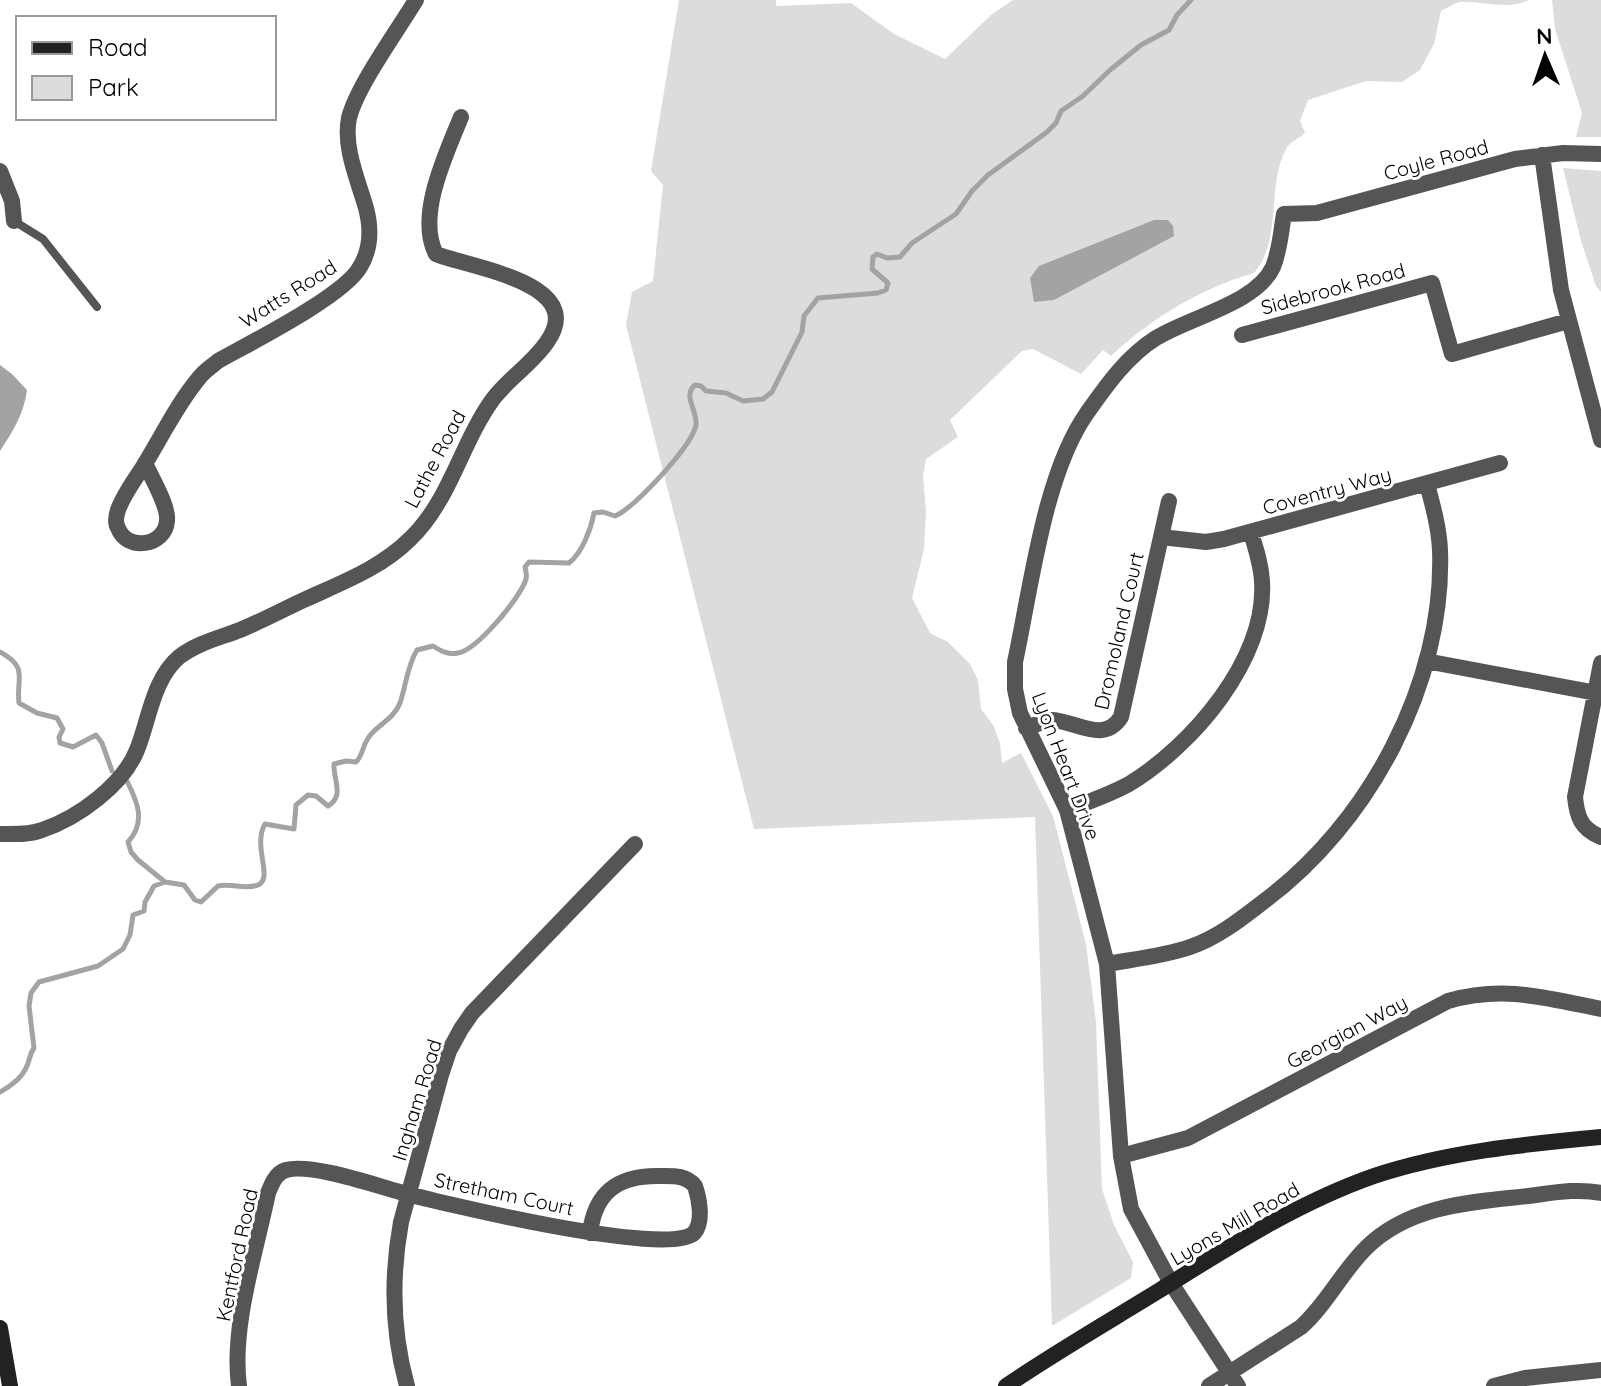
<svg xmlns="http://www.w3.org/2000/svg" width="1601" height="1386" font-family="Quicksand,sans-serif">
<rect width="100%" height="100%" fill="#fff"/>
<path fill="#dcdcdc" d="M679,0H776V6L851,3L894,34L945,59L991,15L1013,0H1529C1506,11 1481,0 1459,2C1453,4 1447,8 1441,11L1434,44L1420,70L1402,82L1366,81L1308,100L1300,121L1305,133C1299,139 1290,141 1286,149C1266,187 1283,239 1254,273C1199,289 1152,318 1111,356L1103,350L1081,374L1033,349L1022,351L950,420L958,437L926,459L923,476L926,512L924,549L912,598L930,633L948,642L970,664L978,680L981,709L993,725L1000,743L1002,763L1021,753L1053,816L1086,944L1096,1022L1102,1189L1114,1225L1133,1262L1131,1278L1052,1326L1035,817L754,829L626,325L632,292L653,281L663,185L651,171Z
M1552,0H1601V137H1576L1582,113L1555,29Z
M1563,168L1601,171V292L1596,286L1581,241Z"/>
<path fill="#a3a3a3" d="M1154,220H1168L1173,226L1174,236L1054,300L1034,302L1030,278L1039,266Z
M0,365L12,374L27,390C24,414 13,431 0,451Z"/>
<g fill="none" stroke-linecap="round" stroke-linejoin="round">
<path stroke="#a3a3a3" stroke-width="5" d="M0,652C29,668 16,677 19,703L37,713L57,718L63,729L59,737L60,743L73,747L96,735L102,743L112,771
M127,781C138,803 146,822 128,842L131,852L138,860L165,882
M0,1092C11,1086 21,1079 26,1068C30,1061 29,1055 34,1048L29,1006L31,993L39,982L98,966L123,949L130,935L133,915L144,911L145,902L154,886L165,882L184,885L195,900L201,902L218,886C231,883 246,890 258,885C274,878 252,846 265,824L294,829L296,805L308,795L316,796L328,806C345,796 333,779 334,764L346,761L356,762C363,755 362,748 367,740C374,726 393,721 400,703C406,686 407,666 417,650L433,646C441,651 448,655 458,653C477,650 521,597 526,579C527,575 526,572 525,567L529,562L569,563C582,553 591,529 594,513L603,512L615,516L619,514C639,502 692,446 696,425C698,411 682,396 695,385L701,386L706,391L726,393L743,401L763,399L772,392L802,332L804,316L818,298L878,293L886,290L888,283L872,269L873,257L877,254L887,258L900,257L912,243L956,214L972,191L988,175L1047,132L1056,123L1061,111L1083,96L1110,70L1141,45L1169,30L1177,15L1191,0"/>
<path stroke="#555" stroke-width="8" d="M14,221L43,239L97,307"/>
<path stroke="#555" stroke-width="16" d="M1542,155L1561,290L1601,440
M0,171L12,201L14,221
M1242,335L1432,283L1452,354L1568,321
M145,463C151,477 169,506 167,521C165,546 127,552 118,528C115,523 116,516 118,510C124,493 137,477 146,462C163,434 178,403 199,378C204,371 211,367 218,361C250,343 344,296 360,267C371,249 371,227 366,208C358,180 343,147 349,118C357,86 398,30 416,0
M1161,537L1206,542L1224,539L1500,463
M1426,661L1601,694
M1601,663L1575,797C1577,817 1581,829 1601,837
M1026,728C1033,726 1043,721 1051,720C1075,720 1103,745 1121,717L1169,501
M1067,810C1088,802 1109,795 1129,784C1192,746 1267,659 1262,581C1261,564 1256,549 1251,533
M0,834C14,834 29,835 42,830C78,818 123,785 137,750C149,720 153,679 179,657C197,643 219,638 240,630C262,621 284,609 306,599C343,582 381,568 410,539C450,501 461,443 493,399C509,378 532,364 547,342C589,283 471,268 436,254C416,216 446,154 461,117
M1107,964C1135,959 1164,956 1190,947C1217,938 1241,919 1263,902C1368,825 1445,683 1440,550C1439,528 1433,506 1427,484
M1121,1156L1188,1138L1448,1001C1504,985 1546,998 1601,1009
M239,1386C231,1326 256,1252 268,1193C272,1183 276,1173 286,1170C311,1163 374,1185 400,1192C441,1203 669,1258 694,1233C704,1222 699,1198 695,1186C686,1175 673,1176 660,1176C619,1175 595,1191 590,1233
M407,1386C392,1332 391,1277 401,1222L441,1075L449,1051L461,1029L472,1013L635,844
M1209,1386L1301,1327C1327,1304 1342,1271 1367,1247C1410,1205 1472,1202 1528,1196C1552,1193 1577,1188 1601,1193
M1238,1386L1171,1283L1131,1209L1121,1156L1107,964L1067,810L1020,713L1015,689V662C1031,588 1044,474 1087,413C1106,386 1127,356 1156,338C1190,317 1257,303 1273,267C1280,250 1281,231 1284,214L1317,213L1515,159L1563,153L1601,154
M1494,1386L1525,1378L1601,1370"/>
<path stroke="#222" stroke-width="16" d="M0,1328L10,1386
M1006,1386C1056,1352 1108,1322 1160,1290C1229,1247 1297,1203 1374,1176C1446,1152 1526,1144 1601,1137"/>
</g>
<g text-anchor="middle" stroke-width="6" stroke-linejoin="round" paint-order="stroke">
<g font-size="20" fill="#000" stroke="#fff">
<text transform="translate(1436 160) rotate(-15)" y="7">Coyle Road</text>
<text transform="translate(1333 289) rotate(-15)" y="7">Sidebrook Road</text>
<text transform="translate(288 294) rotate(-32)" y="7">Watts Road</text>
<text transform="translate(435 459) rotate(-62)" y="7">Lathe Road</text>
<text transform="translate(1327 491) rotate(-15)" y="7">Coventry Way</text>
<text transform="translate(1119 631) rotate(-77)" y="7">Dromoland Court</text>
<text transform="translate(1066 766) rotate(69)" y="7">Lyon Heart Drive</text>
<text transform="translate(1347 1032) rotate(-28)" y="7">Georgian Way</text>
<text transform="translate(417 1100) rotate(-73)" y="7">Ingham Road</text>
<text transform="translate(504 1194) rotate(12)" y="7">Stretham Court</text>
<text transform="translate(1235 1224) rotate(-30)" y="7">Lyons Mill Road</text>
<text transform="translate(237 1255) rotate(-78)" y="7">Kentford Road</text>
</g>
</g>
<rect x="16" y="16" width="260" height="104" fill="#ffffff" stroke="#999999" stroke-width="2"/>
<rect x="32" y="42" width="40" height="12" fill="#222222" stroke="#999999" stroke-width="2"/>
<text x="88" y="56" font-size="24" fill="#000000">Road</text>
<rect x="32" y="76" width="40" height="24" fill="#dcdcdc" stroke="#999999" stroke-width="2"/>
<text x="88" y="96" font-size="24" fill="#000000">Park</text>
<g transform="translate(1545 56) rotate(358)" stroke="#ffffff" stroke-width="6" paint-order="stroke">
<path d="M0-6L14 30L0 20L-14 30Z" fill="#000000"/>
<text y="-12" font-size="22" font-weight="bold" text-anchor="middle" fill="#000000">N</text>
</g>
</svg>
